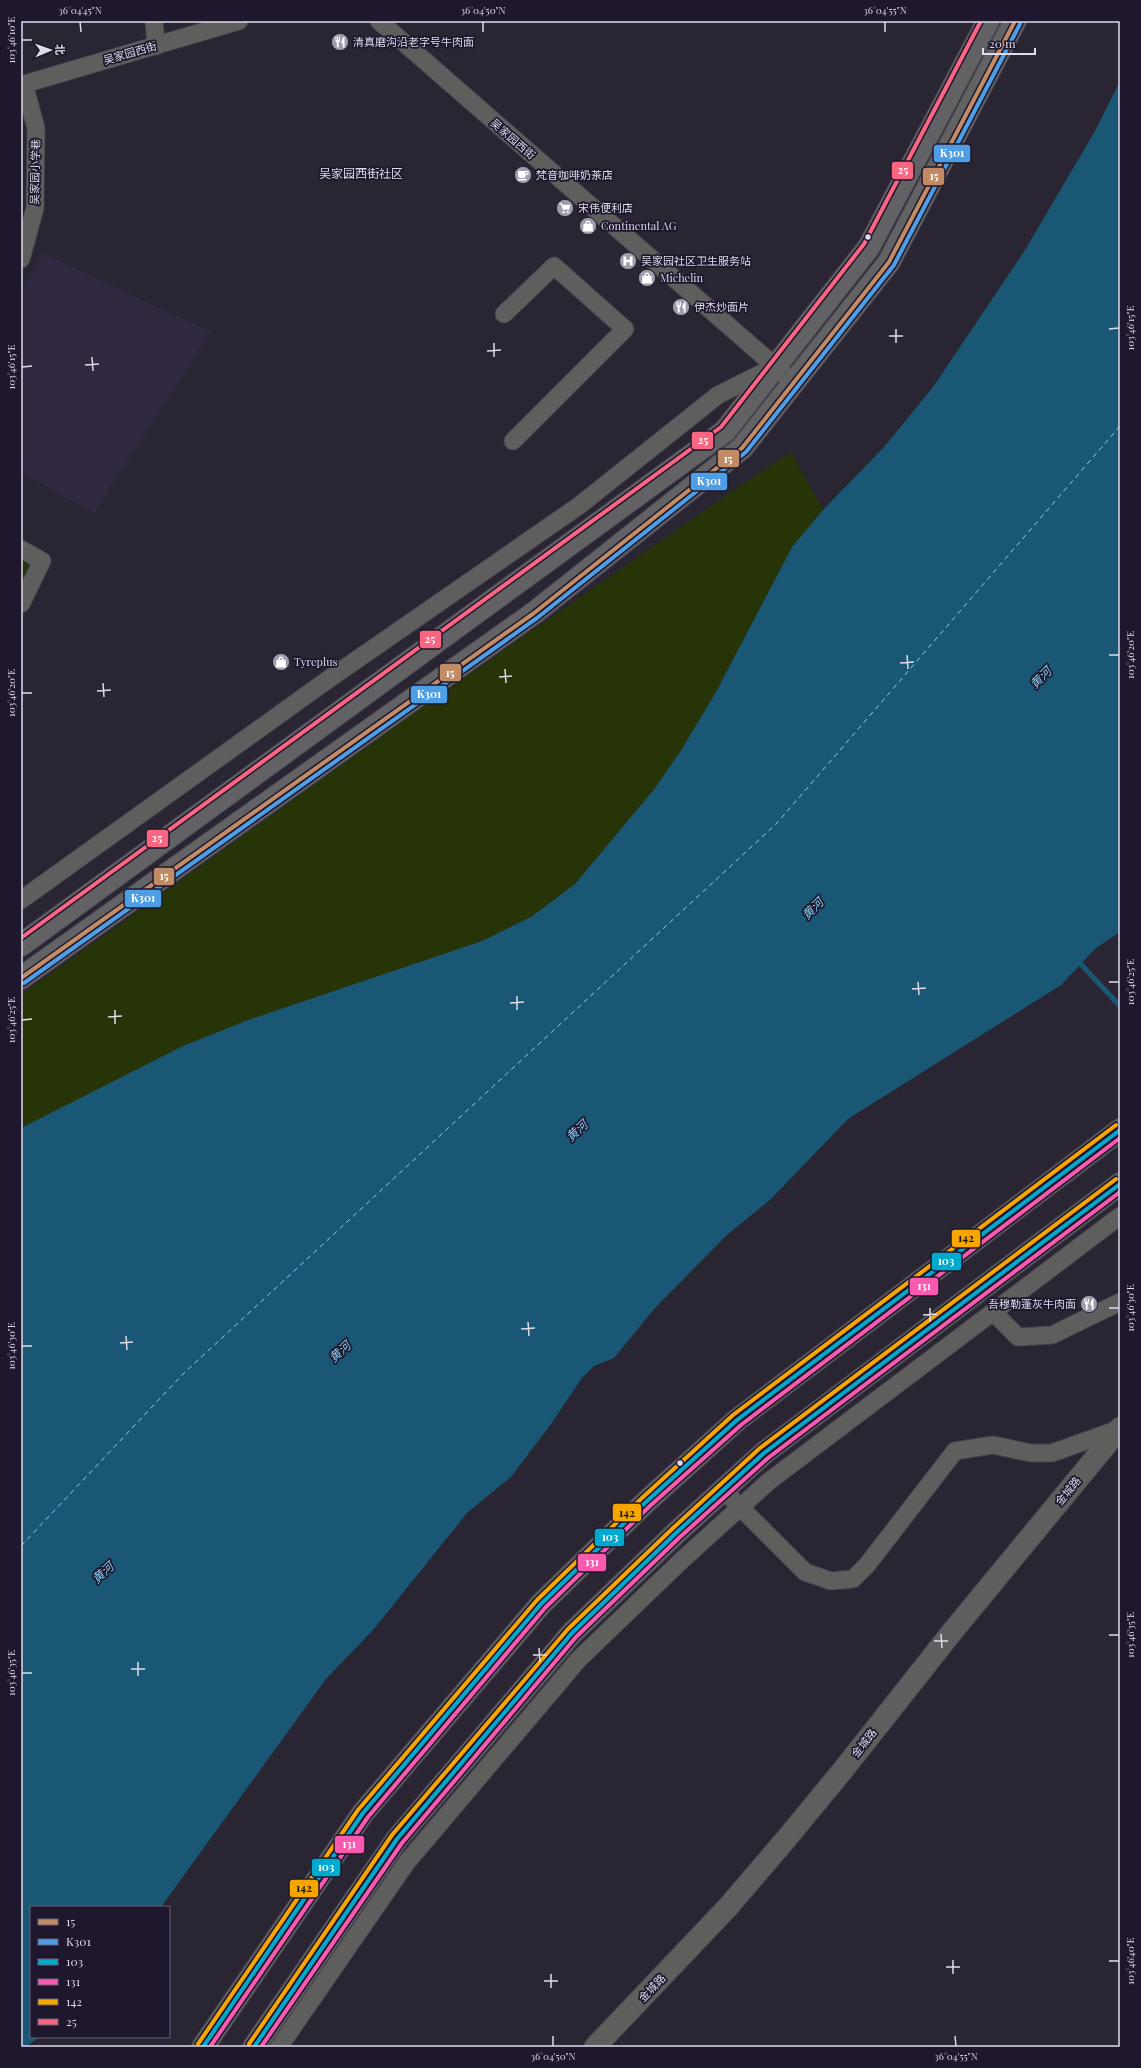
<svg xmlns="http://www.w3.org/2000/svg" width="1141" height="2068" font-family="'Playfair Display','Noto Sans SC',serif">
<rect width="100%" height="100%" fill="#292532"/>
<path fill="#312842" d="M42,253L211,332L94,513L21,473V293Z"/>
<path fill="#263408" d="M791,452L823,510L792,547L716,692L680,752L655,788L575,884L531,917L482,941L72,1103L21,1128V995L427,704L731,492Z
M21,560L35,568L21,594Z"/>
<path fill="#195774" d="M1120,81V932L1096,948L1061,985L848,1119L771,1199L728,1234L655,1308L614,1358L594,1366L582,1378L551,1424L511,1477L467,1513L374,1629L326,1679L161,1907H31V2037H39L26,2047H21V1128L183,1046L248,1020L482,941L531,917L575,884L655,788L680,752L716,692L792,547L823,510L884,447L933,387L1025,250L1095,131Z"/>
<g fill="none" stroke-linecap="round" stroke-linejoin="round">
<path stroke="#195774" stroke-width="5" d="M1077,960L1120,1006"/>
<path stroke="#88d0f6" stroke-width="1" stroke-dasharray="5 4" stroke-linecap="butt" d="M21,1546L182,1375L777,823L1120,426"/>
<defs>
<path id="minor" d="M154,21L156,46
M379,21L793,382
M21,85L239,21
M21,259L35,208L36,128L24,84
M504,314L554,266L625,329L513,441
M21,549L42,561L21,604
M21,900L326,681L580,505L718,395L774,367
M993,1312L1018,1337L1052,1335L1120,1302
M723,1490L805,1572L831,1581L853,1579L867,1565L955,1451L993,1445L1031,1453H1052L1119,1429
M279,2047L407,1862L579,1659L682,1560L768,1482L1120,1216"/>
<path id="tertiary" d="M595,2047L728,1907L787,1838L843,1770L952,1632L1120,1428"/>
<path id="primary" d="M203,2047L363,1813L541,1604L647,1501L737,1420L1120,1130
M254,2047L397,1839L572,1633L676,1533L764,1453L1120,1184"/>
<path id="trunk" d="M21,945L725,431L869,247L988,21
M21,978L534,613L742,448L889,262L1015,21"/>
</defs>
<use href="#minor" stroke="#47434f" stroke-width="19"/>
<use href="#tertiary" stroke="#47434f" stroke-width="23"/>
<use href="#primary" stroke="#47434f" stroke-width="24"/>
<use href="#trunk" stroke="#47434f" stroke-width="24"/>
<use href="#minor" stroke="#5e5e5c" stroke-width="17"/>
<use href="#tertiary" stroke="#5e5e5c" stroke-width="21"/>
<use href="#primary" stroke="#5f5f61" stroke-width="22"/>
<use href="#trunk" stroke="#626264" stroke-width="22"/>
<defs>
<path id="bus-1" d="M21,978L534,613L742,448L889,262L1015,21"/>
<path id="bus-2" d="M24,983L537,618L746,452L894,265L1020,24"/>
<path id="bus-3" d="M203,2047L363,1813L541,1604L647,1501L737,1420L1120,1130
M254,2047L397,1839L572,1633L676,1533L764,1453L1120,1184"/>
<path id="bus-4" d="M210,2047L368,1817L545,1608L651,1505L741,1425L1120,1138
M261,2047L402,1843L576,1637L680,1537L768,1458L1120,1192"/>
<path id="bus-5" d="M198,2044L358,1810L537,1600L643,1497L733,1415L1116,1125
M249,2044L392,1835L568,1629L672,1529L760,1448L1116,1179"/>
<path id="bus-6" d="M21,938L721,427L864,244L981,21"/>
</defs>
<use href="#bus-1" stroke="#1e172d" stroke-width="7"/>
<use href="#bus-2" stroke="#1e172d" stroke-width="7"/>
<use href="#bus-3" stroke="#1e172d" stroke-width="7"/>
<use href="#bus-4" stroke="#1e172d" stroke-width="7"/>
<use href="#bus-5" stroke="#1e172d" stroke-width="7"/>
<use href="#bus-6" stroke="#1e172d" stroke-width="7"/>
<use href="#bus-1" stroke="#c18c65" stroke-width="4"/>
<use href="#bus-2" stroke="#4d9ee5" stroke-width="4"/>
<use href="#bus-3" stroke="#00a9ce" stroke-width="4"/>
<use href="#bus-4" stroke="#f75aaf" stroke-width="4"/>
<use href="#bus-5" stroke="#f7a600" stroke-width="4"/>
<use href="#bus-6" stroke="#fa6682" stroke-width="4"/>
</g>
<path fill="none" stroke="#dfdbea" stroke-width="1.5" d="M80,22L81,32M483,22V32M885,22V32M22,40H32M896,329V343M1109,329L1119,328M889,336H903M494,343V357M487,351L501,350M92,357L93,371M85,365L99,364M22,367L32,366M907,655L908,669M1109,655H1119M900,663L914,662M505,669L506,683M499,677L512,676M103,683L104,697M97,691L111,690M22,693H32M918,982L919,995M1109,982H1119M912,989L926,988M517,996V1010M510,1003L524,1002M115,1010V1024M108,1017L122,1016M22,1020L32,1019M930,1308V1322M1109,1308H1119M923,1315L937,1314M528,1322L529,1336M521,1329L535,1328M126,1336L127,1350M120,1343L133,1342M22,1346H32M941,1634L942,1648M1109,1635H1119M934,1641H948M539,1648L540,1662M533,1655H547M138,1662V1676M131,1669H145M22,1673H32M953,1960V1974M1109,1961H1119M946,1967H960M551,1974V1988M544,1981H558M553,2036V2046M955,2036L956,2046"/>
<defs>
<symbol id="restaurant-disc" viewBox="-11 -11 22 22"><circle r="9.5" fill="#9f9baa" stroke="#1e172d"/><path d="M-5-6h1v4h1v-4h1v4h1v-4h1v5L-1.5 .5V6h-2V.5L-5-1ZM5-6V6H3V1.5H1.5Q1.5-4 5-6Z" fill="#fff"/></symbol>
<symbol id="cafe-disc" viewBox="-11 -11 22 22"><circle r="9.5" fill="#9f9baa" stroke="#1e172d"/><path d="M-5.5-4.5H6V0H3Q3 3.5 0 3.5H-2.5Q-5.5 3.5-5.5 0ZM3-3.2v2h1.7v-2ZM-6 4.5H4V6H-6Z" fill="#fff"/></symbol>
<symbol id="supermarket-disc" viewBox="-11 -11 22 22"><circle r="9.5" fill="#9f9baa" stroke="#1e172d"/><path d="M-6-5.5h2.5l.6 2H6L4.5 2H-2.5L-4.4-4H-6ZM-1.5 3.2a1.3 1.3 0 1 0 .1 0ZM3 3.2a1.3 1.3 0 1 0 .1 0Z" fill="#fff"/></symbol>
<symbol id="shop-disc" viewBox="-11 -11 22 22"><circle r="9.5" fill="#9f9baa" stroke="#1e172d"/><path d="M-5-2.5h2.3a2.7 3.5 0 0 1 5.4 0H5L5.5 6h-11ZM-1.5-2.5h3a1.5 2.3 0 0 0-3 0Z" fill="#fff"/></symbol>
<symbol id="hospital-disc" viewBox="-11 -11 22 22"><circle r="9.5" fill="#9f9baa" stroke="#1e172d"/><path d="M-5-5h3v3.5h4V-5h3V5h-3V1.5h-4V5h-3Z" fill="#fff"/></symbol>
</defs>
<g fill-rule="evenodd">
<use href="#restaurant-disc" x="330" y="32" width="20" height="20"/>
<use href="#cafe-disc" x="513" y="165" width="20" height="20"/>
<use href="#supermarket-disc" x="555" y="198" width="20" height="20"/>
<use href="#shop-disc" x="578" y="216" width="20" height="20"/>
<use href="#hospital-disc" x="618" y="251" width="20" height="20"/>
<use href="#shop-disc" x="637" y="268" width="20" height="20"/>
<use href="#restaurant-disc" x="671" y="297" width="20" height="20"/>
<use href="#shop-disc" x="271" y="652" width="20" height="20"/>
<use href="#restaurant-disc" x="1079" y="1294" width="20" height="20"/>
</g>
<g fill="#dfdbea" stroke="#1e172d" stroke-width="1.5">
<circle cx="868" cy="237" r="3.5"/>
<circle cx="680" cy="1463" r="3.5"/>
</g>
<g text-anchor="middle" stroke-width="3.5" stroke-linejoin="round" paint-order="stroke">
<g font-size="11" fill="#dfdbea" stroke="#1e172d" text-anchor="start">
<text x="353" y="46">清真磨沟沿老字号牛肉面</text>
<text x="536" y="179">梵音咖啡奶茶店</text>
<text x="578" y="212">宋伟便利店</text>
<text x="601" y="230">Continental AG</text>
<text x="641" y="265">吴家园社区卫生服务站</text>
<text x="660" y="282">Michelin</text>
<text x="694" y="311">伊杰炒面片</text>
<text x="294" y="666">Tyreplus</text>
<text x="1076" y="1308" text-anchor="end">吾穆勒蓬灰牛肉面</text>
</g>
<g font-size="11" fill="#dfdbea" stroke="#1e172d">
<text transform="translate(130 53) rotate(-16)" y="4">吴家园西街</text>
<text transform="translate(513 139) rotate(41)" y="4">吴家园西街</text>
<text transform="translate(35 172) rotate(-89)" y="4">吴家园小学巷</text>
<text transform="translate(1068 1491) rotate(-51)" y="4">金城路</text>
<text transform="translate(864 1743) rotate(-52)" y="4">金城路</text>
<text transform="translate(652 1988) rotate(-46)" y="4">金城路</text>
</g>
<g font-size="12" fill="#dfdbea" stroke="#1e172d">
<text x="361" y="178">吴家园西街社区</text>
</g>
<g font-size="12" font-style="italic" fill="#88d0f6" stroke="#1e172d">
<text transform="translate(1041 678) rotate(-45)" y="4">黄河</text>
<text transform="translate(813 909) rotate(-45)" y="4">黄河</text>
<text transform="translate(577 1131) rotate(-43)" y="4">黄河</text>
<text transform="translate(340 1352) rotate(-43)" y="4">黄河</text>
<text transform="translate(103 1573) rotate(-43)" y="4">黄河</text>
</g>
</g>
<g stroke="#1e172d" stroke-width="1.5">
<rect x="933" y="144" width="38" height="19" rx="4" fill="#4d9ee5"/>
<rect x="891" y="161" width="23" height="19" rx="4" fill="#fa6682"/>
<rect x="922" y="167" width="23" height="19" rx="4" fill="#c18c65"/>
<rect x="691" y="431" width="23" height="19" rx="4" fill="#fa6682"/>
<rect x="717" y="449" width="23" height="19" rx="4" fill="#c18c65"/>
<rect x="690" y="472" width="38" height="19" rx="4" fill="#4d9ee5"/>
<rect x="419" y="630" width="23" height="19" rx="4" fill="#fa6682"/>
<rect x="439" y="663" width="23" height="19" rx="4" fill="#c18c65"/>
<rect x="410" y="685" width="38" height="19" rx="4" fill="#4d9ee5"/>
<rect x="146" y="829" width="23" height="19" rx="4" fill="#fa6682"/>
<rect x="153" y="867" width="22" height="19" rx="4" fill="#c18c65"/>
<rect x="124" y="889" width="38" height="19" rx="4" fill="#4d9ee5"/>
<rect x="951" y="1229" width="30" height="19" rx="4" fill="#f7a600"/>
<rect x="931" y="1252" width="31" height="19" rx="4" fill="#00a9ce"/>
<rect x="909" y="1277" width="30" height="19" rx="4" fill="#f75aaf"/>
<rect x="612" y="1503" width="30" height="19" rx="4" fill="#f7a600"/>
<rect x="594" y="1528" width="31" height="19" rx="4" fill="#00a9ce"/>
<rect x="577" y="1553" width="30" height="19" rx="4" fill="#f75aaf"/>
<rect x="334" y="1835" width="31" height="19" rx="4" fill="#f75aaf"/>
<rect x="311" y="1858" width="30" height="19" rx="4" fill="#00a9ce"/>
<rect x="289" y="1879" width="30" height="19" rx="4" fill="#f7a600"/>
</g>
<g font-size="11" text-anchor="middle" font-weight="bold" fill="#fff">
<text x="952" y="157">K301</text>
<text x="903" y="174">25</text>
<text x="934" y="180">15</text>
<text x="703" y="444">25</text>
<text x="728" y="463">15</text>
<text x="709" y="485">K301</text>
<text x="430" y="643">25</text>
<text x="450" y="677">15</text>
<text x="429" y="698">K301</text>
<text x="157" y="842">25</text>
<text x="164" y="880">15</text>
<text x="143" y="902">K301</text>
<text x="946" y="1265">103</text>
<text x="924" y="1290">131</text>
<text x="610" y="1541">103</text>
<text x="592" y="1566">131</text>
<text x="349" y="1848">131</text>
<text x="326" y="1871">103</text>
</g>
<g font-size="11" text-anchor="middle" font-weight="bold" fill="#111">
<text x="966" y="1242">142</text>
<text x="627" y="1517">142</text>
<text x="304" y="1892">142</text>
</g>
<rect width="1141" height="2068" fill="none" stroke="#1e172d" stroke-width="44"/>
<rect x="30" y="1906" width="140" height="132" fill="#1e172d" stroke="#6b6579"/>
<rect x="38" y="1919" width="20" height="6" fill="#c18c65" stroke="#6b6579"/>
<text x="66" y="1926" font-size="12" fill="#dfdbea">15</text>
<rect x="38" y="1939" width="20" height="6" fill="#4d9ee5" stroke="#6b6579"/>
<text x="66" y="1946" font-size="12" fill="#dfdbea">K301</text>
<rect x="38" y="1959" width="20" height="6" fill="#00a9ce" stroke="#6b6579"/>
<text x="66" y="1966" font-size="12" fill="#dfdbea">103</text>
<rect x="38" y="1979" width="20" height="6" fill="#f75aaf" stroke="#6b6579"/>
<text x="66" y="1986" font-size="12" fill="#dfdbea">131</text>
<rect x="38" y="1999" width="20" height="6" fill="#f7a600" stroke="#6b6579"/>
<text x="66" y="2006" font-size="12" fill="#dfdbea">142</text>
<rect x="38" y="2019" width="20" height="6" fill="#fa6682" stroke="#6b6579"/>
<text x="66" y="2026" font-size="12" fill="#dfdbea">25</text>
<g transform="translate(50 50) rotate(88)" stroke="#1e172d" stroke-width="3" paint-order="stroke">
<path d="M0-3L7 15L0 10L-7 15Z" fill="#dfdbea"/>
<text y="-6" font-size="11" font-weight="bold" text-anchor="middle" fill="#dfdbea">北</text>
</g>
<path d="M983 48v6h52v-6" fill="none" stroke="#dfdbea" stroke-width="2"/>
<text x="989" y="48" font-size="12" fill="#dfdbea" stroke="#1e172d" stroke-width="3" paint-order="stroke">20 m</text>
<rect x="22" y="22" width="1097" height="2024" fill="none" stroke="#dfdbea" stroke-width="1.5"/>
<g font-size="10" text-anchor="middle" fill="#dfdbea">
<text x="80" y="14">36°04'45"N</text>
<text x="483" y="14">36°04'50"N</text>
<text x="885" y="14">36°04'55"N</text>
<text transform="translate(11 40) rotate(-90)" y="4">103°46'10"E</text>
<text transform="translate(1130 328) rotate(-90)" y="4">103°46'15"E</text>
<text transform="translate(11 367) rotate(-90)" y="4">103°46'15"E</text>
<text transform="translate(1130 655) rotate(-90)" y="4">103°46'20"E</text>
<text transform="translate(11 693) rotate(-90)" y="4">103°46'20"E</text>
<text transform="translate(1130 982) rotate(-90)" y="4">103°46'25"E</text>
<text transform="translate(11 1020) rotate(-90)" y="4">103°46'25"E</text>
<text transform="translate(1130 1308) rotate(-90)" y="4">103°46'30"E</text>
<text transform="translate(11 1346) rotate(-90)" y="4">103°46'30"E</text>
<text transform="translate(1130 1635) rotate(-90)" y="4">103°46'35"E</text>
<text transform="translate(11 1673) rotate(-90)" y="4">103°46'35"E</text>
<text transform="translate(1130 1961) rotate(-90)" y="4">103°46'40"E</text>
<text x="553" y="2060">36°04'50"N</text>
<text x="956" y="2060">36°04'55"N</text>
</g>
</svg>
